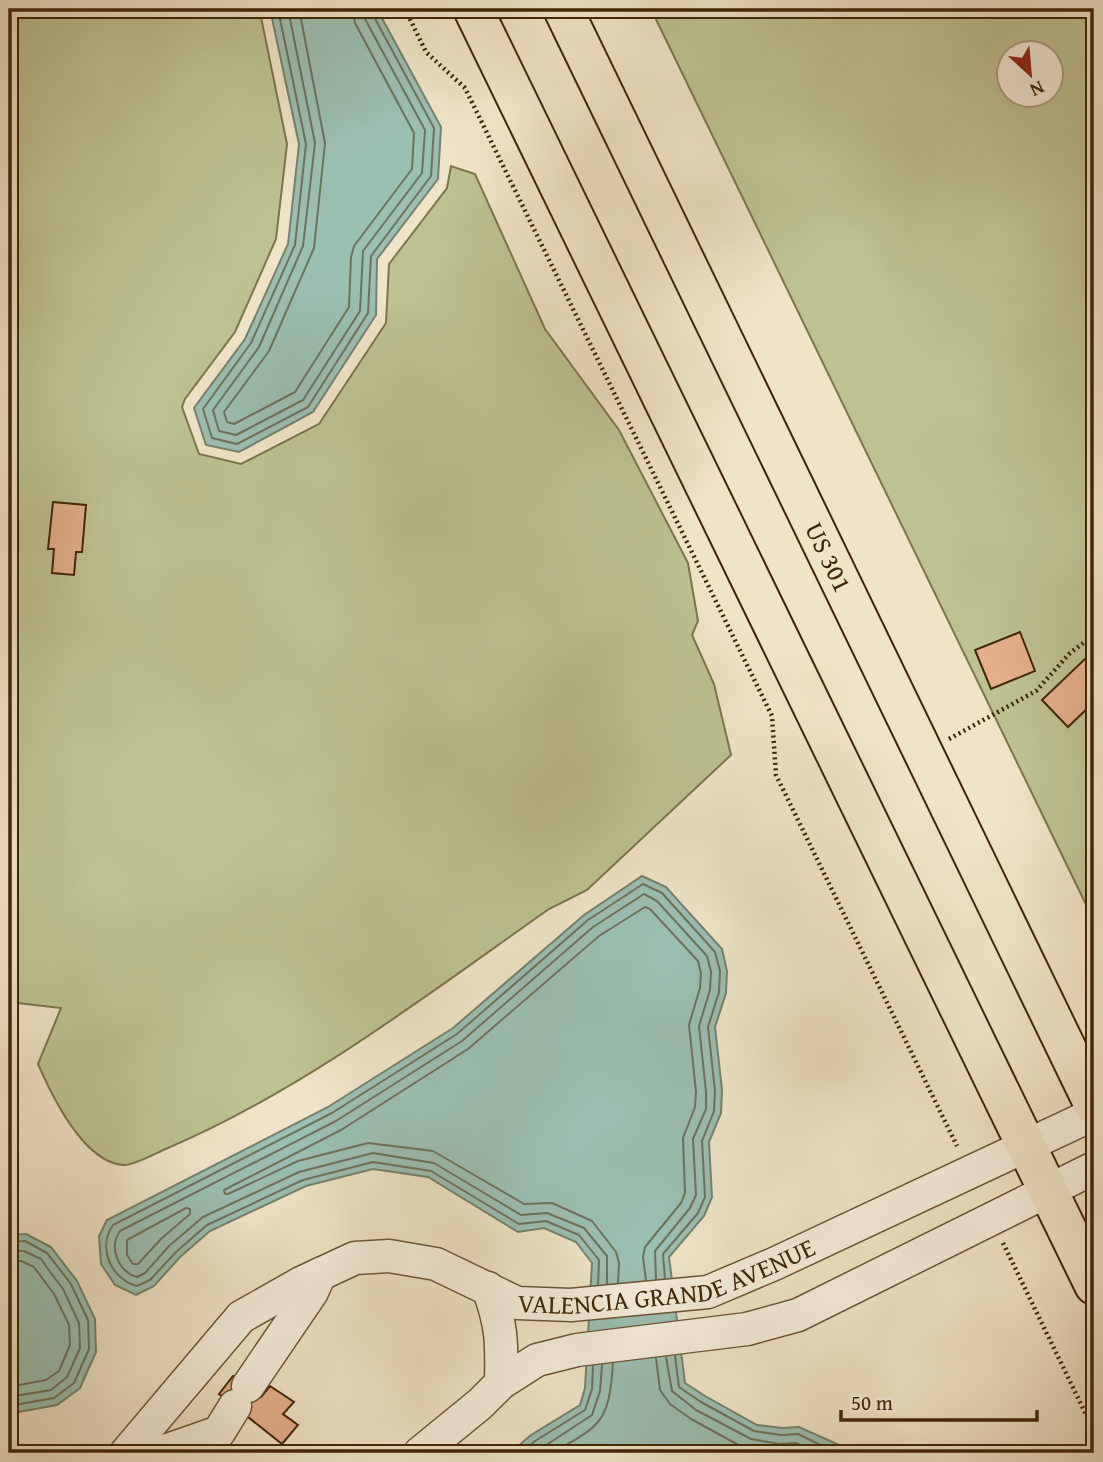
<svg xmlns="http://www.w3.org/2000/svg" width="1103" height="1462" font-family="'Gentium Book Plus',serif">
<rect width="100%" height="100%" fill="#f0e4c8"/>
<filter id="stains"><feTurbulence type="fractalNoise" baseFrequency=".00286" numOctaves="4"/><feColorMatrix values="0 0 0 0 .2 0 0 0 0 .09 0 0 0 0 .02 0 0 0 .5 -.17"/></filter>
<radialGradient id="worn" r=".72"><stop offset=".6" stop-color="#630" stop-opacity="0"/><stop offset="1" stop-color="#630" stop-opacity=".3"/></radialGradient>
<path fill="#bec293" stroke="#7e744d" stroke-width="2" fill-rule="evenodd" d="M9,9H257L261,17L287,144L276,239L235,332L185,399L182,407L199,454L241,464L319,424L386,323L389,264L447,188L451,166L475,174L545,329L619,430L688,563L698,621L692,635L714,684L731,755L587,890L549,909C428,994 304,1090 168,1148C158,1152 133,1166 124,1165C84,1163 52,1096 38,1064L61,1008L9,1002Z
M651,9H1094V921ZM1009,52H1050V94H1009Z"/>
<path fill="#9bbfb1" stroke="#76826d" stroke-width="2" d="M270,9H377L441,127L438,179L377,259L376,315L313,412L239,452L206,445L194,408L245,339L288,244L299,144Z
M642,876L666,887L722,949L727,971L726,993L715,1027L722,1090L721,1113L709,1142L712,1197L704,1216L669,1257L685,1383L705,1396L757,1425L782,1428L799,1427L857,1453H510L531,1435L580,1405L585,1388L592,1263L576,1242L544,1228L518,1232L428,1177L373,1169L306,1186L210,1231L180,1257L154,1286L136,1295L115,1285L101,1264L99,1236L107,1220L328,1107L453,1028L584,915Z
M26,1234L51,1247L77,1281L95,1319L96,1352L80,1388L57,1405L13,1413H9V1235Z"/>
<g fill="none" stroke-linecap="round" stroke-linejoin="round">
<path stroke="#6d725c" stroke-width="2" d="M278,9L306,144L295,245L251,343L203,409L212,438L237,444L308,407L368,313L371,256L431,176L434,128L373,15L372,9
M288,9L315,143L303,246L259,347L213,410L219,431L236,435L303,400L360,311L363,251L422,173L425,130L365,19L363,9
M299,9L325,143L314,248L269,351L224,412L227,422L234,424L295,392L349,307L351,257L354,246L412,169L414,133L355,23L353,9
M186,1208L190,1209V1214L162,1238L138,1264H133L127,1255V1240Z
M9,1242L25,1241L47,1253L71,1284L88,1320L89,1349L74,1383L54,1398L9,1406
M9,1251H24L41,1259L48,1269L63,1289L79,1323L80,1348L67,1377L51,1390L9,1397
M9,1261H21L34,1267L54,1294L69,1325L70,1345L59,1371L46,1380L9,1387
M618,1283L619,1263L616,1252L592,1221L552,1203L524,1204L433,1151L368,1143L298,1161L228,1194H225L224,1190L341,1130L468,1049L599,936L645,907L650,909L698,961L701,973L700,988L689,1025L696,1092L695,1107L683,1138L685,1193L681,1203L645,1247L643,1257L646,1280
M607,1284V1256L584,1228L547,1213L521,1215L434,1163L373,1153L299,1172L203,1217L169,1246L145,1273L137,1277C119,1272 108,1248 120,1231L336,1121L462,1041L593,927L644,894L657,901L707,956L711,972L710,990L699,1026L706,1092V1109L693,1139L696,1195L690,1208L655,1251L656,1279
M598,1285L599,1260L579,1235L546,1221L519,1224L431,1171L373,1162L303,1180L207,1225L176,1252L150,1280L137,1286C111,1279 97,1248 113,1225L332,1113L457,1034L588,920L643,884L662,893L715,952L720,971L719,992L708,1027L715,1091L714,1111L702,1141L705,1197L698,1213L663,1254L665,1279
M675,1356L679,1387L701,1402L754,1431L781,1435L798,1434L837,1453
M666,1357L672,1391L696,1410L751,1439L780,1444L796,1443L817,1453
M656,1358L660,1390L670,1404L691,1419L744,1448L772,1453
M521,1453L535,1441L585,1410L592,1389L593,1366
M534,1453L592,1415L600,1391L602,1365
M552,1453C602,1425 609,1422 613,1363"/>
</g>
<path fill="#e5af8b" stroke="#3f2607" stroke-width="2" d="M53,502L86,505L82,552H76L74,575L52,573L54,549H48Z
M1020,632L1035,671L991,689L975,650Z
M1088,656L1094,661V702L1068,727L1042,700Z
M233,1376H236L261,1397L270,1386L294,1402L283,1414L298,1425L282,1444L219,1394Z"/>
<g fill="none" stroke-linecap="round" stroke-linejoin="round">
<defs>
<g id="minor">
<path d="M488,1288C502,1325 502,1343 501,1383"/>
<path d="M248,1386L312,1292L320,1274"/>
<path id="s1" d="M126,1453L241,1317L301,1283L355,1258L389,1256L436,1264L517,1303L571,1305L708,1292L774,1264L1094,1114"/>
<path d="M159,1453L219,1432L235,1406"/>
<path d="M420,1453L480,1404L501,1383L537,1360L577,1350L747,1329L798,1315L1094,1168"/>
</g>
<g id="primary">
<path d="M473,9L1094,1285"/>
<path id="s2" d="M563,9L1094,1105"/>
</g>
</defs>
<use href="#minor" stroke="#6b5637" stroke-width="35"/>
<use href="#primary" stroke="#3f2607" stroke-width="42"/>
<path stroke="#3f2607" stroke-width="4.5" stroke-dasharray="2 3.5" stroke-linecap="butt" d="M405,9L426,52L465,88L772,716L776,775L957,1146
M949,739L1036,691L1070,653L1094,635
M1003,1243L1094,1431"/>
<use href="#minor" stroke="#f5eddb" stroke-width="32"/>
<use href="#primary" stroke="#f0e4c8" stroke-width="38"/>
</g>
<g text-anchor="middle" stroke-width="6" stroke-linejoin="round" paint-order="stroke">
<g font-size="26" fill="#3f2607" stroke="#f5eddb">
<text dy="9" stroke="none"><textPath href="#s2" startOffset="609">US 301</textPath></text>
<text dy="9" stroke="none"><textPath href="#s1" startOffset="632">VALENCIA GRANDE AVENUE</textPath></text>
</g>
</g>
<rect width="1103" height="1462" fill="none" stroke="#f0e4c8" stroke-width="35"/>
<rect x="10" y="10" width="1082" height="1441" fill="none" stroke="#3f2607" stroke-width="3.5"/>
<rect x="18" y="18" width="1068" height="1427" fill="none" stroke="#3f2607" stroke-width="2"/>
<g transform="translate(1030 74) rotate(154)"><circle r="33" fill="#f5eddb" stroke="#ac9d86" stroke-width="2"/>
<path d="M0-5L12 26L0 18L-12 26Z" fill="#8f2418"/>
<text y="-10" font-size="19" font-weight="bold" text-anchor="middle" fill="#3f2607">N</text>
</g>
<path d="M841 1410v10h196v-10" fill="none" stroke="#3f2607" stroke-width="3.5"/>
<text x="851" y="1410" font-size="21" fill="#3f2607" stroke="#f5eddb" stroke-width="5" paint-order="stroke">50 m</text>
<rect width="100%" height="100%" filter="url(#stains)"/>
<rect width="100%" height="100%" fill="url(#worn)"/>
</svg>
